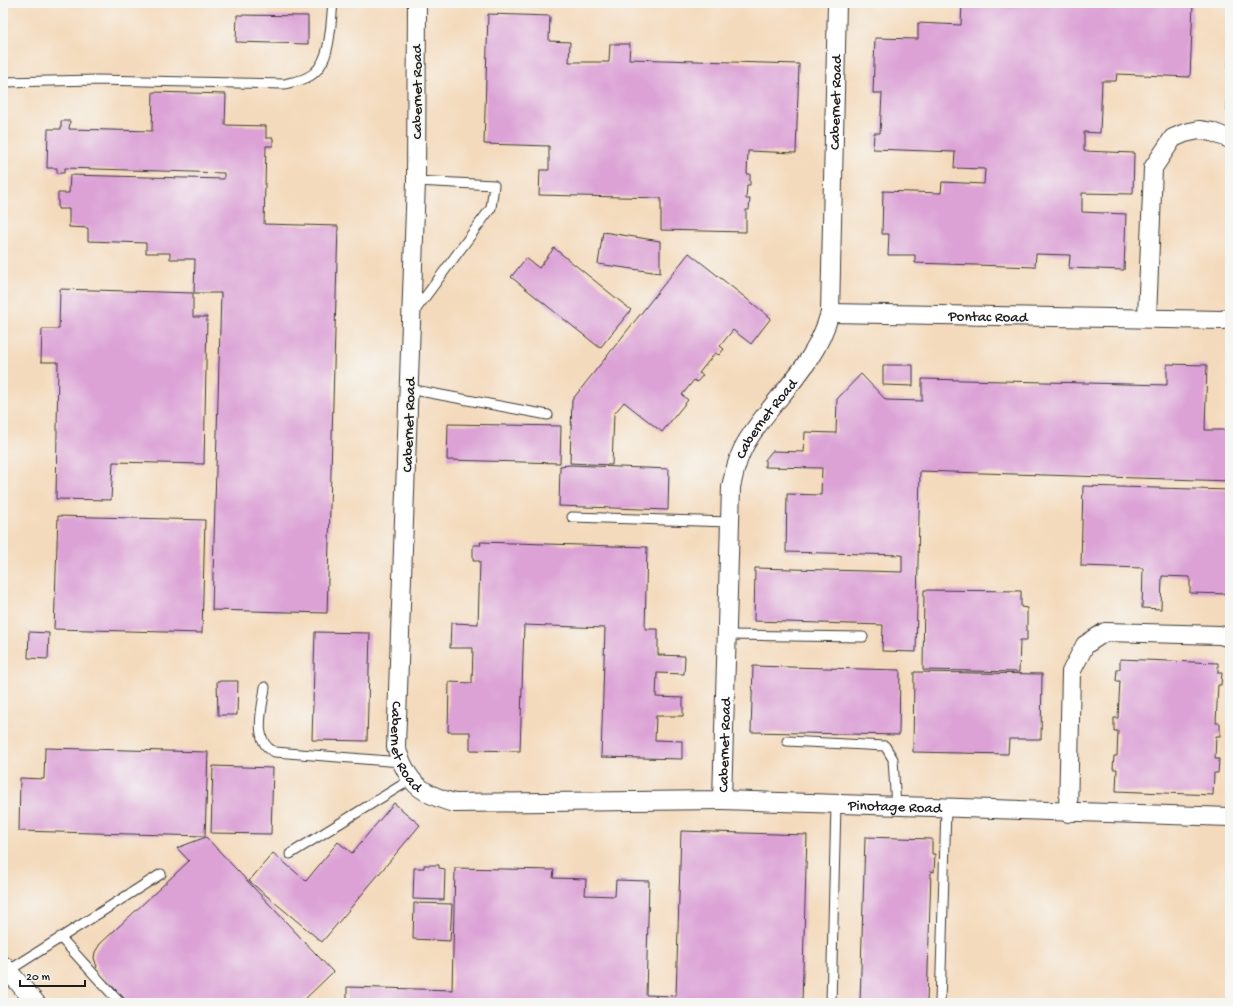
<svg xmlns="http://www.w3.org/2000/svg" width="1233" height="1006" font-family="'Gochi Hand',sans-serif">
<rect width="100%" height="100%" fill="#f6f6f2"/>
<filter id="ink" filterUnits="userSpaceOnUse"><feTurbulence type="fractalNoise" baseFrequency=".025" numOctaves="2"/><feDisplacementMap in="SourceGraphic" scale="8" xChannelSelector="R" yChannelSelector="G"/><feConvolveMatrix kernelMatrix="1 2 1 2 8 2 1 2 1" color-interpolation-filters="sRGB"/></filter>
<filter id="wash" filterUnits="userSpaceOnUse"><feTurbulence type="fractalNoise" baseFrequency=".012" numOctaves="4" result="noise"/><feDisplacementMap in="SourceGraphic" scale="16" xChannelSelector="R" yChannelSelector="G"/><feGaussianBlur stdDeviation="0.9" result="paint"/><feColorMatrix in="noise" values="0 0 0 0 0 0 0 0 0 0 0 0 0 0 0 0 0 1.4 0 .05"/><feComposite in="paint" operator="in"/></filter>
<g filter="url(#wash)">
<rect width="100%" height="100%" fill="#f4dabc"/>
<g id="blocks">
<path fill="#dca2d6" d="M962,3H1193L1190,77L1117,74L1116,81H1102L1100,133L1084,132V151L1134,153L1133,194L1082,193V212L1126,214L1124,270L1069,268L1070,255L1036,254L1035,267L915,263V255H888L889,234H882L883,191L941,193L942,182L984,184L985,169L954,168L955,152L873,149L874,133H880L882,93H873L875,38L918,39V23L961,25Z
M488,14L550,16L549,41L570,42L569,62H609L610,44H630L629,59L799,64L796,153L748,151L747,174H750V185H747L746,199H750L749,210H746V232L661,230V198L539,195L540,170H549V146L484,144Z
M237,15L308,16V44L236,42Z
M1229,36H1230V112H1227Z
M153,92L226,94L225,125L266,126V138H273V146H266L264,224L338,226L327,613L212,610L221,293H194L195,259H170V253H146V243L88,241V228L69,227V209H58V193H69L70,175L224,179V173L65,168L64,173H57V168H47L48,129H61V121H70L69,129L152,131Z
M603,232L660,241V273L598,264Z
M554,248L631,310L600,348L511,277L526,258L539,268Z
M689,253L771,318L751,344L733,330L720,346L724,349L719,355L715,353L699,373L703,375L697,382L694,380L682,395L688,400L662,432L624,402L614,414L612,465L570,463L572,400Z
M60,289L193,293V317H207L204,464L113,462L111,500L56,499L58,362H41L42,329H59Z
M1167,364L1207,365L1205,430H1230V481L920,471L916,652L882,651L883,625L754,621L755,568L902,572V555L786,552L787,494L821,495L822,468L765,467V460L772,451L804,452L805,432L836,433L837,399L861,374L886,400L922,401V379L1167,385Z
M883,365H913V386L883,385Z
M448,424L561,426L560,463L447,460Z
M570,465L669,469L668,510L559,506L560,466Z
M1083,486L1230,490V594L1190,593V577L1162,576L1161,609L1142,608L1143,568L1081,566Z
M58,516L205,520L202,633L54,629Z
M480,542L647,547L645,629H658V655L685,656L684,674L657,673L656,697L683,698V716H656L655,740L682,741V759L601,757L605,628L524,625L520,751L470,750V732H448L449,682L472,683L473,648H450L451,623L478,624L480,561H473V545H481Z
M924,590L1021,591V607L1027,608V640H1020L1019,672L923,670Z
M29,632L49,633L48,659L28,658Z
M315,632L370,633L367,741L312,740Z
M1120,659L1218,663V673H1222L1221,685H1218L1216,723H1220V736H1216L1215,759H1219L1218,773H1214L1213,795L1116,791L1117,769H1113L1114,756H1117L1118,731H1114V718H1118L1120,681H1116L1117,669H1120Z
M753,666L900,670L899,735L751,732Z
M914,672L1042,674L1041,739H1009L1008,754L913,752Z
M217,681H238L237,715H218Z
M45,748L208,752L205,836L19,831L20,778L44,779Z
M213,766L273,768L271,834L211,833Z
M394,803L420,825L322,942L249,881L273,853L306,881L338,842L352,853Z
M681,831L807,835L802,1003H347V987L452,990L455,868L554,870L553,878L586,879L585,895L615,896L616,880L649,881L646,995L676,996Z
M206,837L333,972L301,1003H129L95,969L97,967L94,958L95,952L100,944L189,861L177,848Z
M865,837L932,839V854H935L934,872L931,871L927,1003H860Z
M424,865H439V868L445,869L444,900L413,899L414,868H424Z
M414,903L452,904L450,941L413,939Z"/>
</g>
</g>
<g filter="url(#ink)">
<use href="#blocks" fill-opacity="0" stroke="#3c3834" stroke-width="1"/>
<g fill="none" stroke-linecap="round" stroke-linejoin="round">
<defs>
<path id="service" d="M3,82L97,80L285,84C292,82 299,81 306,78C332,67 330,27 333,3
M414,312L491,208L494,185L416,181
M409,389L548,415
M572,517L730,522
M727,635L863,637
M265,687C263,706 251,743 275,752L401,762
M787,741L885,746L893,759L896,807
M290,854L410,780
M60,937L120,1003
M8,971L161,874
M831,1003L836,805
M940,1003L946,809"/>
<g id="minor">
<path id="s1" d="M417,3L416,181L396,747C407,781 418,793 454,803L722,800L731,487C735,469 739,453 749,438C778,392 814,369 830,313L837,3"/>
<path id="s2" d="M830,313L1223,320L1230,317"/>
<path d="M1147,318L1153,168L1173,138L1185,133L1199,130L1212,132L1230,139"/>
<path id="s3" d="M722,800L1230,817"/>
<path d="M1068,813L1071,672L1085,645L1105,632L1220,635L1230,638"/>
<path d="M3,965L36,1003"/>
</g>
</defs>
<use href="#service" stroke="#3c3834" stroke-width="11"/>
<use href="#minor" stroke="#3c3834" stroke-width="20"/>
<use href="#service" stroke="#fff" stroke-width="9"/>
<use href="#minor" stroke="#fff" stroke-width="18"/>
</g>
</g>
<g text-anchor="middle" stroke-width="3.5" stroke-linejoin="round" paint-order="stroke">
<g font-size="15" fill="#1c1c1c" stroke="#f6f6f2">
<text transform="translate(416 92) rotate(-90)" y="5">Cabernet Road</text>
<text dy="5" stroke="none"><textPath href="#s1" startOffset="1824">Cabernet Road</textPath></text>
<text dy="5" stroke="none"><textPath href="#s2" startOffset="158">Pontac Road</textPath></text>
<text dy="5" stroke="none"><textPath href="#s1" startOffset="1489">Cabernet Road</textPath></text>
<text transform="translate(408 425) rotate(-88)" y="5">Cabernet Road</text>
<text dy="5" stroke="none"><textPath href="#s1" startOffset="746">Cabernet Road</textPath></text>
<text dy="5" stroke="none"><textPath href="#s1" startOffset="1153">Cabernet Road</textPath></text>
<text dy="5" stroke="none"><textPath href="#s3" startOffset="173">Pinotage Road</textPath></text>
</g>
</g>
<rect width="1233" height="1006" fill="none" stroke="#f6f6f2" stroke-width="16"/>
<path d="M20 980v6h65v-6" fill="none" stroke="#1c1c1c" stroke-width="2"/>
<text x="26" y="980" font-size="12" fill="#1c1c1c" stroke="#f6f6f2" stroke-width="3" paint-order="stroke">20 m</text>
</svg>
